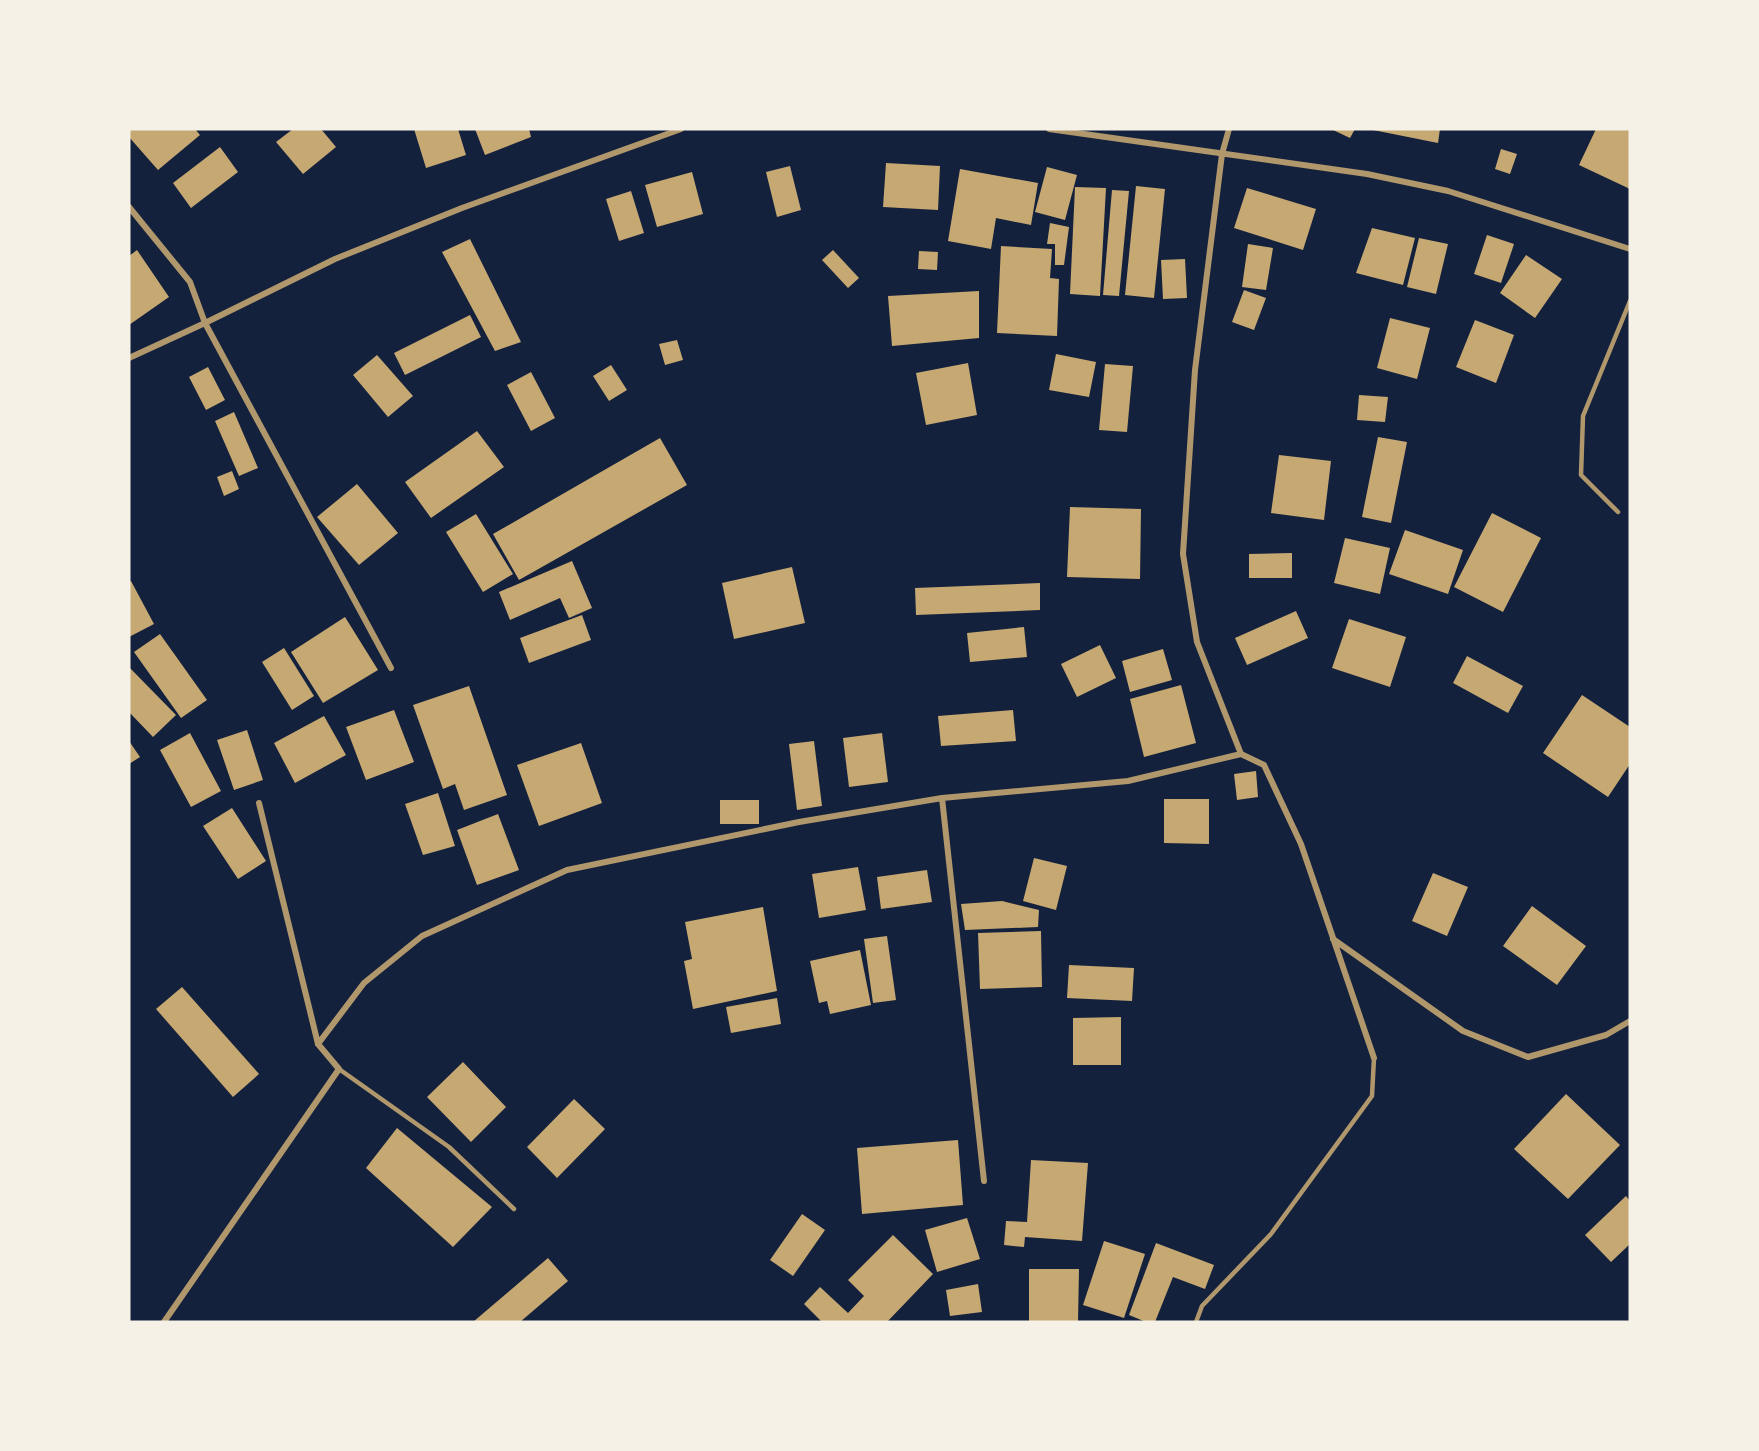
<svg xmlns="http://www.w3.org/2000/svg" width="1759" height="1451" font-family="'Sofia Sans Condensed',sans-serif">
<rect width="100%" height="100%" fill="#14213d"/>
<path fill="#c6a872" d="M129,129H195L200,135L158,170L129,137Z
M293,129H321L336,147L303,174L276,142Z
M414,129H458L466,155L426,168Z
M475,129H529L531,137L485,155Z
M1331,129H1355L1350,138Z
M1368,129H1440L1438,143Z
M1596,129H1626L1630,131V189L1579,165Z
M220,147L238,172L191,208L173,183Z
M1501,149L1517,154L1510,174L1495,169Z
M886,163L940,166L938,210L883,207Z
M790,166L801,210L777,217L766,172Z
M1047,167L1077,175L1065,220L1035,212Z
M960,169L1038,183L1031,225L996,218L991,249L948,241Z
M692,172L703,214L657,227L645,185Z
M1136,186L1165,189L1154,298L1125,295Z
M1075,187L1106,188L1100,296L1070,294Z
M1247,188L1316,209L1303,250L1234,228Z
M1112,190L1129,191L1119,296L1103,295Z
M631,191L644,233L619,241L606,199Z
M1050,223L1069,227L1064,265H1055V244H1047Z
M1372,228L1415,238L1403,285L1356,273Z
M1487,235L1514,244L1501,283L1474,274Z
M1419,238L1448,244L1436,294L1407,287Z
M470,239L521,342L495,351L442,252Z
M1248,244L1273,248L1266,290L1242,287Z
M1001,246L1052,249L1050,278L1059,279L1057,336L997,333Z
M137,250L169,297L129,325V256Z
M833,250L859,278L848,288L822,260Z
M919,251L938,252L937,270L918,269Z
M1526,255L1562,279L1535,318L1500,293Z
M1185,259L1187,298L1163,299L1161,260Z
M1244,290L1266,298L1254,330L1232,322Z
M979,291V338L892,346L888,296Z
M470,315L481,337L405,375L394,353Z
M1390,318L1430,328L1417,379L1377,368Z
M1475,320L1514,335L1496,383L1456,367Z
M677,340L683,360L665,365L659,344Z
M1056,354L1096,362L1089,397L1049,390Z
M377,355L413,396L388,417L353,375Z
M968,363L977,415L926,425L916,373Z
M1105,364L1133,366L1127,432L1099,430Z
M611,365L627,390L609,401L593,376Z
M208,367L225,400L206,410L189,377Z
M531,372L555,418L531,431L507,385Z
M1359,395L1388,397L1385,422L1357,420Z
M234,412L258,468L239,476L215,421Z
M477,431L504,467L431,518L405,482Z
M1378,437L1407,442L1391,523L1362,517Z
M660,438L687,485L519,580L493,534Z
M1279,455L1331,461L1324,520L1271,513Z
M232,471L239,489L224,496L217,477Z
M357,484L398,533L359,565L317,517Z
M1070,507L1141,509L1140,579L1067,577Z
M1492,513L1541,538L1503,612L1454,587Z
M476,514L513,574L483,592L446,532Z
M1405,530L1463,550L1448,594L1389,574Z
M1345,538L1390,548L1380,594L1334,583Z
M1292,553V578H1249V554Z
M572,561L592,608L569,618L560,598L510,620L499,592Z
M792,567L805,623L734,639L722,583Z
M131,581L154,624L129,637V582Z
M1040,583V610L916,615L915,588Z
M1296,611L1308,638L1247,665L1235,638Z
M582,615L591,640L529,663L520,638Z
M345,617L378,670L323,703L291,652Z
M1349,619L1406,637L1390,687L1332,668Z
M1024,627L1027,657L970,662L967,633Z
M160,634L207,700L181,718L134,652Z
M1100,645L1116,678L1077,697L1061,664Z
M284,648L314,696L292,710L262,662Z
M1163,649L1172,680L1130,692L1122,661Z
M1467,656L1523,686L1508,713L1453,683Z
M129,667L176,715L153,737L129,712Z
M1181,685L1196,743L1144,757L1130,699Z
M469,686L507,795L464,810L455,784L443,789L413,705Z
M1582,695L1630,727V764L1608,797L1543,753Z
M394,710L414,762L366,780L346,727Z
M1013,710L1016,741L941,746L938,716Z
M324,716L346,755L295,783L274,743Z
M247,730L263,780L234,790L217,740Z
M190,733L221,791L191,807L160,750Z
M882,733L888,782L849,787L843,738Z
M129,741L140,757L129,764Z
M814,741L822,806L797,810L789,744Z
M581,743L602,803L539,826L517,765Z
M1256,771L1258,797L1237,800L1234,774Z
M438,793L455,846L423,855L405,804Z
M1164,799H1209V844L1164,843Z
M720,800H759V824H720Z
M232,808L266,861L238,879L203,826Z
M498,814L519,870L477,885L457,830Z
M1034,858L1067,866L1056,910L1023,901Z
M858,867L866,910L819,918L812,874Z
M927,870L932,902L881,909L877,877Z
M1433,873L1468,887L1447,936L1412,921Z
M1002,901L1039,910L1038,927L965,930L961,904Z
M1532,906L1586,946L1557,985L1503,946Z
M763,907L777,991L693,1009L684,961L692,959L685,922Z
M1041,931L1042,987L980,989L978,933Z
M887,936L896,1000L873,1003L864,939Z
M860,950L871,1005L830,1014L827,1001L819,1003L810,961Z
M1069,965L1134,968L1132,1001L1067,998Z
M182,987L259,1074L233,1097L156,1009Z
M777,998L781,1024L731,1033L726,1007Z
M1121,1017V1065H1073V1018Z
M463,1062L506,1107L471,1142L427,1097Z
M1566,1094L1620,1145L1568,1199L1514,1149Z
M574,1099L605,1129L557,1178L527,1147Z
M397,1128L492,1207L453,1247L366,1168Z
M958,1140L963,1205L862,1214L857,1148Z
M1031,1160L1088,1163L1082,1241L1025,1237L1024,1247L1004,1245L1006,1221L1027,1222Z
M1626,1196L1630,1201V1244L1611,1262L1585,1235Z
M802,1214L825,1230L793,1276L770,1260Z
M967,1218L980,1259L937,1272L925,1230Z
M893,1235L933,1274L887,1322H822L804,1304L820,1287L848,1313L864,1296L848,1280Z
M1104,1241L1145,1254L1124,1318L1083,1305Z
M1156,1243L1214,1265L1205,1289L1173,1277L1155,1322H1146L1129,1315Z
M548,1258L568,1281L520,1322H473Z
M1029,1269H1079L1078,1322H1029Z
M978,1284L982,1312L950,1316L946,1290Z"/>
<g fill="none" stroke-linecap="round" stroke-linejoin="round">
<path stroke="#b1986c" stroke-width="4.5" d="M1618,512L1581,475L1583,416L1630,301
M339,1069L449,1147L514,1209
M1196,1322L1202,1306L1271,1234L1372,1096L1374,1058"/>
<path stroke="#b1986c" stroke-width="6" d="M1049,129L1367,174L1448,191L1630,249
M1229,129L1222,154L1195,370L1183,554L1197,642L1241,754L1264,765L1301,844L1374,1058
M129,207L190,282L205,323L391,668
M129,358L205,323L335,259L462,208L681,129
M942,798L984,1181
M1333,939L1463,1031L1528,1057L1606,1035L1630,1021
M318,1044L364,983L422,936L567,870L799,822L942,798L1128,781L1241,754
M164,1322L339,1069L318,1044L259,803"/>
</g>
<rect width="1759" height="1451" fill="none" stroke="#f6f1e7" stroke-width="261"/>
</svg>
